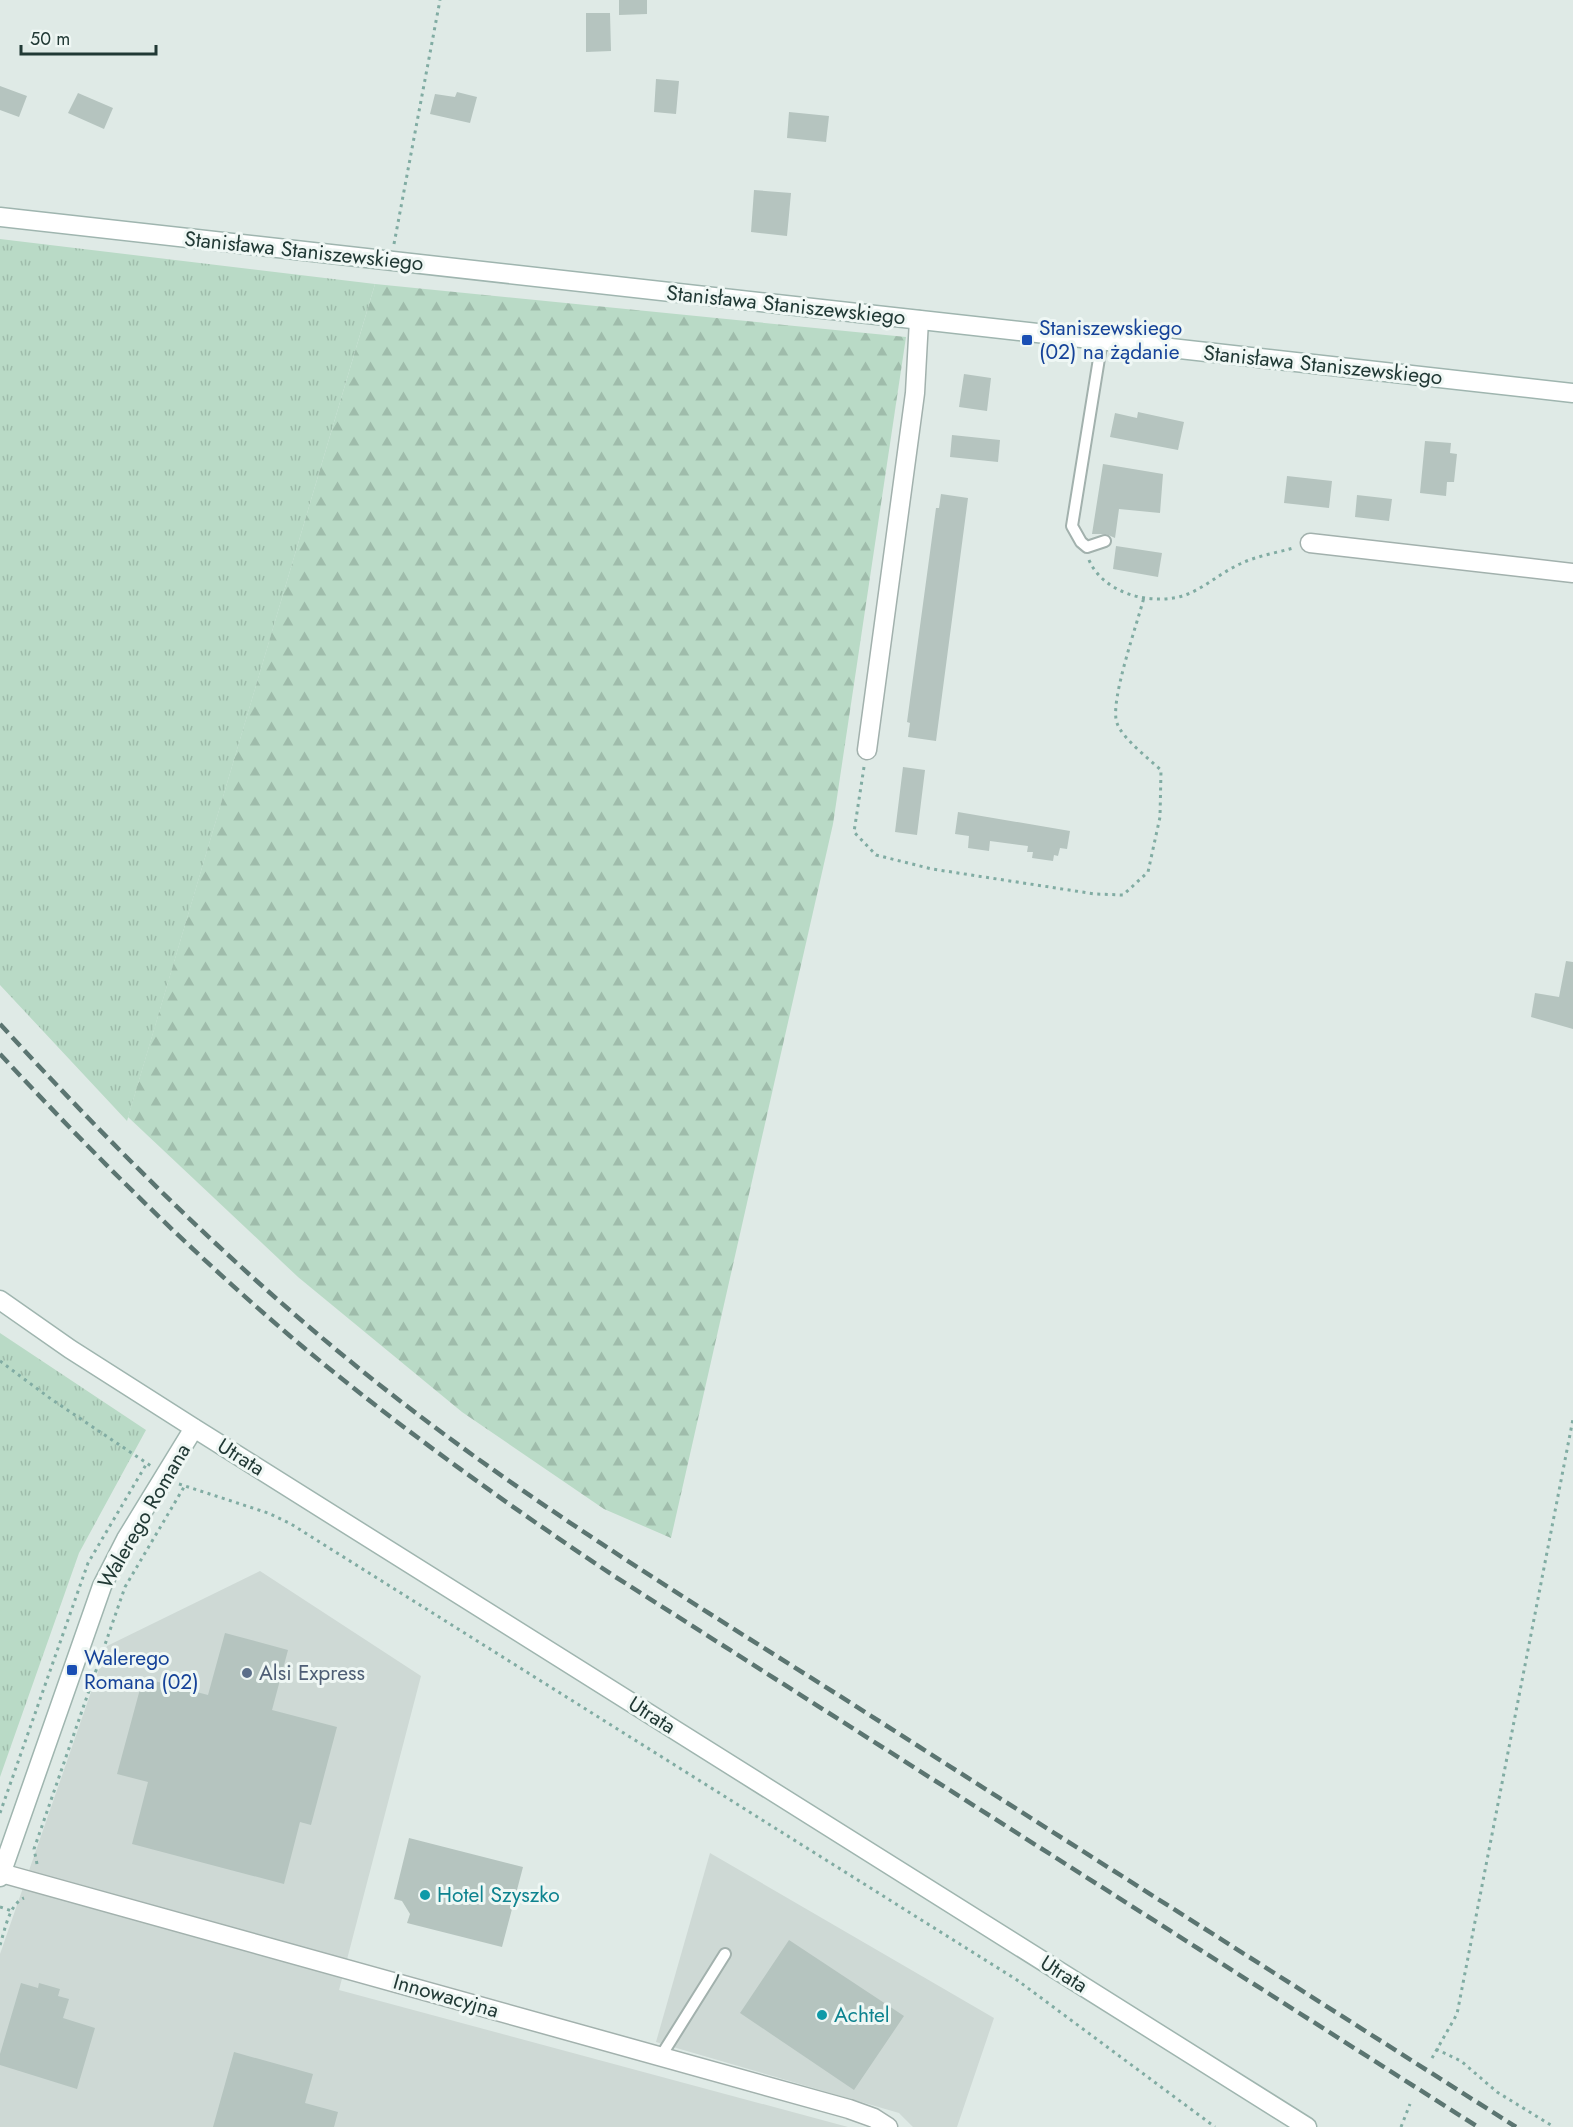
<svg xmlns="http://www.w3.org/2000/svg" width="1573" height="2127" font-family="Jost,sans-serif">
<defs>
<pattern id="grass-tufts" width="24" height="20" patternUnits="userSpaceOnUse" patternTransform="scale(1.5)"><rect width="24" height="20" fill="#b9dac6"/><path d="M3 7l-1-3M5 7V3M7 7l1-3M15 17l-1-3M17 17v-4M19 17l1-3" fill="none" stroke="#9fbcab"/></pattern>
<pattern id="forest-firs" width="22" height="20" patternUnits="userSpaceOnUse" patternTransform="scale(1.5)"><rect width="22" height="20" fill="#b9dac6"/><path d="M5 1l3.5 6h-7zM16 11l3.5 6h-7z" fill="#9fbcab"/></pattern>
</defs>
<rect width="100%" height="100%" fill="#dfeae6"/>
<path fill="#ced9d5" d="M260,1571L421,1676L339,1990L848,2127H0V1954L107,1646Z
M710,1853L994,2018L957,2127H913L899,2113L656,2042Z"/>
<path fill="url(#grass-tufts)" d="M0,239L375,284L127,1121L0,985Z
M0,1333L146,1430L79,1553L0,1777Z"/>
<path fill="url(#forest-firs)" d="M375,284L906,337L833,824L671,1538L604,1509L462,1412L298,1277L128,1117Z"/>
<path fill="#b5c4bf" d="M619,0H647V14L619,15Z
M586,13H610L611,51L586,52Z
M656,79L679,81L676,114L654,112Z
M0,86L27,96L19,117L0,110Z
M457,92L477,97L470,123L430,114L435,94L455,97Z
M78,93L113,108L104,129L68,113Z
M789,112L829,116L826,142L787,138Z
M754,190L791,193L787,236L751,232Z
M964,374L991,378L987,411L959,407Z
M1138,412L1184,422L1178,450L1110,437L1115,413L1137,418Z
M952,435L1000,440L998,462L950,457Z
M1425,441L1451,443L1450,453L1457,454L1454,482H1447L1446,496L1420,493Z
M1103,464L1163,474L1160,513L1119,509L1115,538L1106,534H1092Z
M1287,476L1332,481L1329,508L1284,503Z
M941,494L968,498L936,741L908,737L910,723L907,722L936,508H939Z
M1357,495L1392,499L1389,521L1355,517Z
M1116,546L1162,553L1158,577L1113,569Z
M903,767L925,770L917,835L895,832Z
M958,812L1070,831L1067,849L1060,848L1058,856L1054,855L1053,861L1032,858L1033,852H1027L1028,846L990,841L989,851L968,848L969,836L955,834Z
M1566,961L1573,962V1029L1531,1017L1535,993L1559,997Z
M225,1633L288,1650L272,1710L337,1727L311,1825L300,1822L284,1884L132,1844L148,1782L117,1774L143,1678L208,1695Z
M409,1838L523,1867L502,1947L407,1923L410,1914L402,1901L394,1899Z
M789,1940L904,2016L854,2090L740,2013Z
M21,1983L38,1988L39,1983L60,1989L58,1996L69,1999L63,2018L95,2028L77,2089L0,2065V2054Z
M234,2052L313,2074L305,2103L338,2112L334,2127H213Z"/>
<g fill="none" stroke-linecap="round" stroke-linejoin="round">
<defs>
<path id="lane" d="M1102,340L1072,526L1081,542L1087,547L1105,541
M661,2056L725,1954"/>
<path id="street" d="M1310,543L1573,573
M867,750L915,393L919,320
M1,1873L849,2109L874,2118L888,2127"/>
<path id="secondary" d="M0,217L1573,393
M0,1300L70,1349L194,1428L1307,2127
M0,1877L102,1586L126,1539L194,1428"/>
</defs>
<use href="#lane" stroke="#a2b1ad" stroke-width="14"/>
<use href="#street" stroke="#a2b1ad" stroke-width="21"/>
<use href="#secondary" stroke="#9fb5af" stroke-width="21"/>
<path stroke="#81aca3" stroke-width="3" stroke-dasharray="3 4.5" stroke-linecap="butt" d="M394,244L440,0
M1089,560C1104,595 1155,607 1188,594C1207,586 1222,572 1240,564C1256,556 1276,553 1293,548
M864,767L854,832L876,855L932,869L1095,894L1123,895L1148,872L1160,817L1161,770C1149,759 1122,738 1117,723C1109,702 1138,622 1144,597
M0,1361L51,1399L151,1466
M179,1484L268,1513L291,1524L1017,1980L1215,2127
M0,1813L88,1563L147,1463
M37,1864L34,1849L125,1587L184,1487
M0,1907L12,1911
M0,1945C5,1930 9,1904 24,1898
M1436,2049L1461,2061L1497,2092L1554,2127
M1432,2058L1457,2014L1573,1419
M1401,2127L1410,2104"/>
<use href="#lane" stroke="#fff" stroke-width="10"/>
<use href="#street" stroke="#fff" stroke-width="18"/>
<use href="#secondary" stroke="#fff" stroke-width="18"/>
<path stroke="#5b7571" stroke-width="4.5" stroke-dasharray="12 6" stroke-linecap="butt" d="M0,1024C117,1152 240,1274 376,1382C527,1502 692,1602 854,1705C1074,1846 1295,1986 1516,2127
M0,1054C92,1153 187,1248 290,1336C393,1423 502,1501 614,1576L1478,2127"/>
</g>
<g fill="#1a4fb4" stroke="#eff7f4" stroke-width="2">
<rect x="1021" y="334" width="12" height="12" rx="3"/>
<rect x="66" y="1664" width="12" height="12" rx="3"/>
</g>
<circle fill="#5c6f8a" stroke="#eff7f4" stroke-width="2" cx="247" cy="1673" r="6"/>
<g fill="#0f9aa8" stroke="#eff7f4" stroke-width="2">
<circle cx="425" cy="1895" r="6"/>
<circle cx="822" cy="2015" r="6"/>
</g>
<g text-anchor="middle" stroke-width="6" stroke-linejoin="round" paint-order="stroke">
<g font-size="21" fill="#213935" stroke="#eff7f4">
<text transform="translate(304 251) rotate(6)" y="7">Stanisława Staniszewskiego</text>
<text transform="translate(786 305) rotate(6)" y="7">Stanisława Staniszewskiego</text>
<text transform="translate(1323 365) rotate(6)" y="7">Stanisława Staniszewskiego</text>
<text transform="translate(241 1457) rotate(32)" y="7">Utrata</text>
<text transform="translate(144 1516) rotate(-60)" y="7">Walerego Romana</text>
<text transform="translate(652 1715) rotate(32)" y="7">Utrata</text>
<text transform="translate(1064 1974) rotate(32)" y="7">Utrata</text>
<text transform="translate(446 1996) rotate(16)" y="7">Innowacyjna</text>
</g>
<g font-size="21" fill="#164399" stroke="#eff7f4" text-anchor="start">
<text x="1039" y="335">Staniszewskiego<tspan x="1039" dy="24">(02) na żądanie</tspan></text>
<text x="84" y="1665">Walerego<tspan x="84" dy="24">Romana (02)</tspan></text>
</g>
<g font-size="21" fill="#4e5e75" stroke="#eff7f4" text-anchor="start">
<text x="259" y="1680">Alsi Express</text>
</g>
<g font-size="21" fill="#0d838f" stroke="#eff7f4" text-anchor="start">
<text x="437" y="1902">Hotel Szyszko</text>
<text x="834" y="2022">Achtel</text>
</g>
</g>
<path d="M21 45v9h135v-9" fill="none" stroke="#213935" stroke-width="3"/>
<text x="30" y="45" font-size="18" fill="#213935" stroke="#eff7f4" stroke-width="4.5" paint-order="stroke">50 m</text>
</svg>
